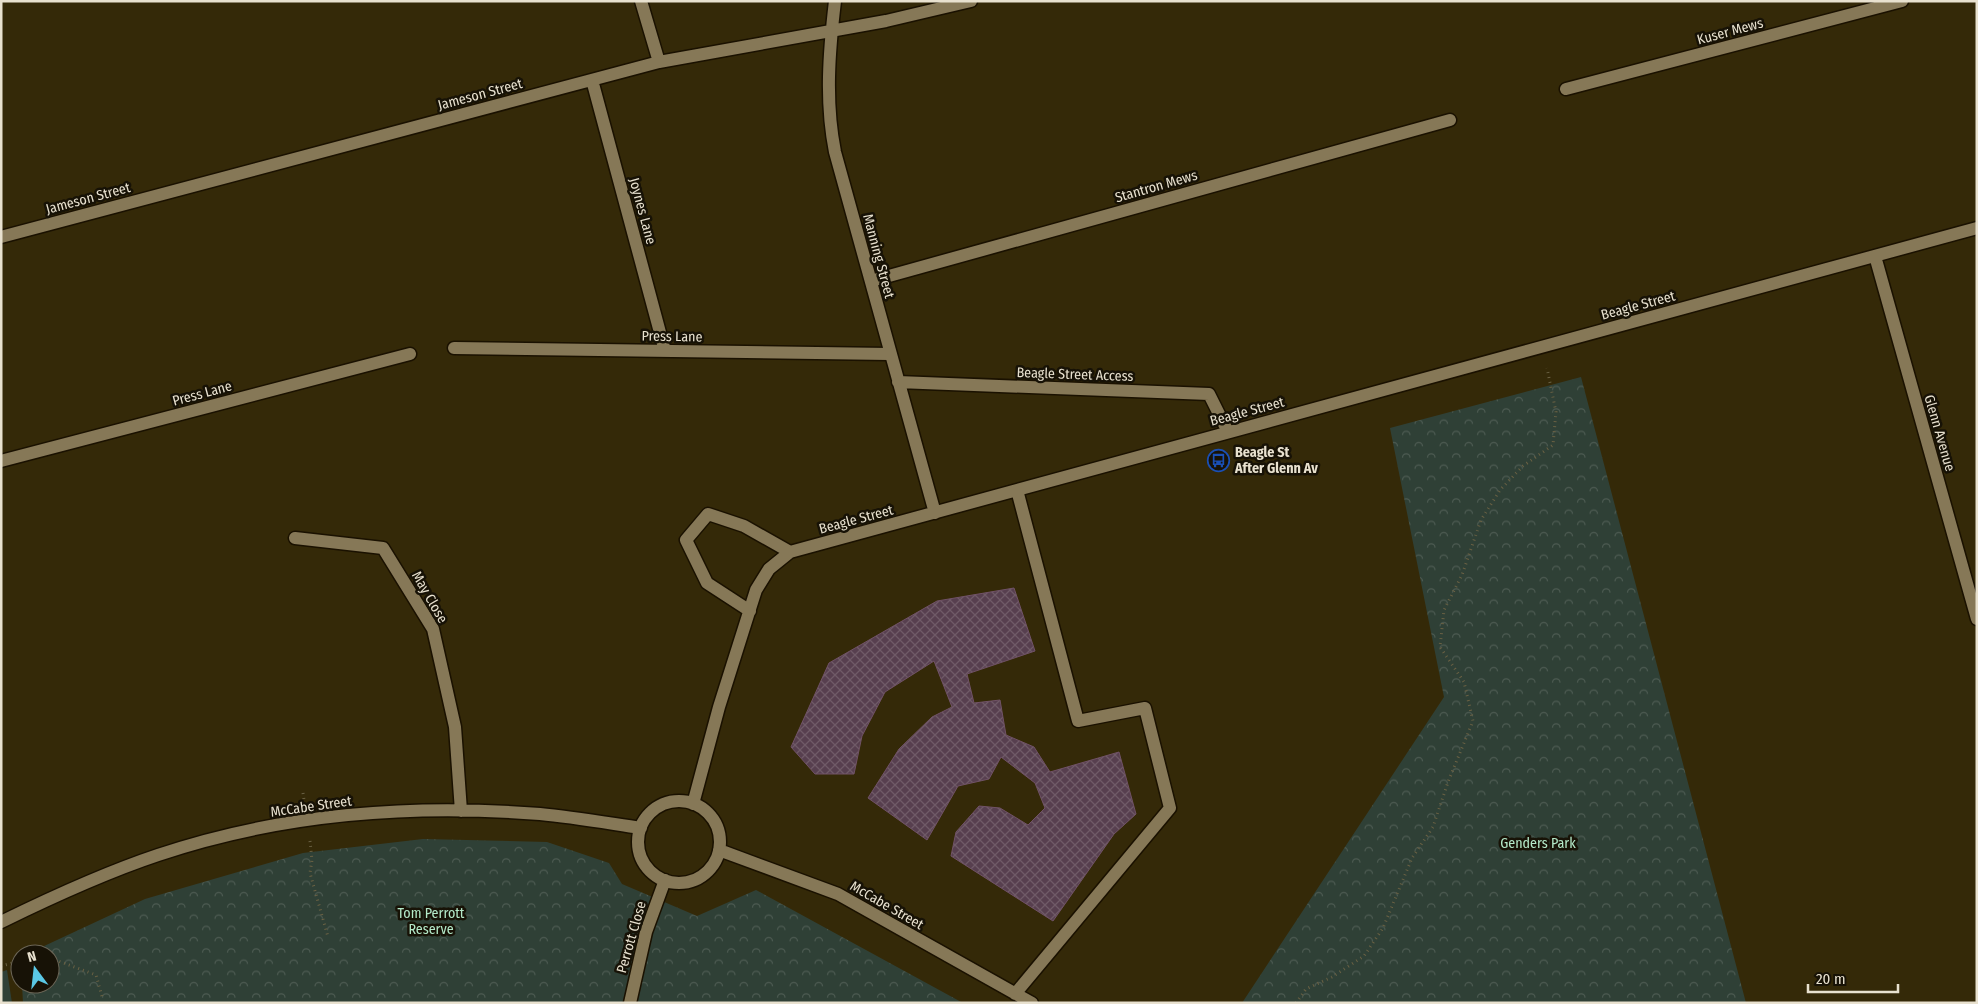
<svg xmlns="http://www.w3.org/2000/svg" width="1978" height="1004" font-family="'Fira Sans Condensed',sans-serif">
<defs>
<pattern id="park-crowns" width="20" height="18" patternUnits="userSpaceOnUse" patternTransform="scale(1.25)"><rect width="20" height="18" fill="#2f4036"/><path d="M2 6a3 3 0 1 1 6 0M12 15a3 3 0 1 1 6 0" fill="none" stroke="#4d5b52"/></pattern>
<pattern id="building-cross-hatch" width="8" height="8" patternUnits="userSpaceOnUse" patternTransform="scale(1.25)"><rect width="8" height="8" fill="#573f4f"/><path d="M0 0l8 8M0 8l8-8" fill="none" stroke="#6f5a67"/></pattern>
</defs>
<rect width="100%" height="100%" fill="#342908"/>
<path fill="#2f4036" d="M7,970L12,1003H1V972Z"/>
<path fill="url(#park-crowns)" d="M1581,377L1746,1003H1242L1444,697L1390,428Z
M423,839L547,842L609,863L622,884L697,916L756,890L963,1003H23L22,984H50V954H27L145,899L303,853Z"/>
<path fill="url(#building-cross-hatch)" stroke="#705266" d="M1014,588L1035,651L967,674L974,703L1000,700L1006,735L1034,747L1050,772L1119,752L1136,814L1114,834L1053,921L951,856L956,832L979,806L1000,808L1028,825L1045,808L1035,783L1001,757L989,779L958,786L927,840L868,798L899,749L932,717L952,707L934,661L885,692L862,736L854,774H815L791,747L829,663L937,601Z"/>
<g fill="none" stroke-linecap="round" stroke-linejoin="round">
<defs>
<path id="minor" d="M641,1L659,62
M835,1C829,52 825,102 835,152L935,513
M592,80L665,351
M1566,89L1902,1
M1,237L659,62L886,21L971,1
M1875,256L1977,619
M871,281L1450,120
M454,348L889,354
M898,382L1209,394L1228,432
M1,461L410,354
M295,538L383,548L433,629L455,727L461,811
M750,611L707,583L686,540L708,514L744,526L790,552
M638 842a41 41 0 1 1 82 0a41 41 0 1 1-82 0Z
M693,804L719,707L756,590L769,569L790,552L1977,228
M719,850L838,894L1032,1003
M1,922C52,897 104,873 158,855C280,814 412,804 540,814C573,817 607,823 641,828
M1015,994L1170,808L1145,708L1078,721L1017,490
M630,1003L646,932L665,880"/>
</defs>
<use href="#minor" stroke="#1a1100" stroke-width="15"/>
<path stroke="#6a6144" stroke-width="3" stroke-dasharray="1 4" stroke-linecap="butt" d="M303,793L304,800
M310,841L312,860L310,873L328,937
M50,958L96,975L103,1000
M1,966L20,961
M1296,1003L1306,989L1332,977L1364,956L1383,928L1412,858L1433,827L1448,782L1473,721L1464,682L1440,647L1444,610L1462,575L1481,520L1500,490L1523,466L1553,445L1556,412L1547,368"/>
<use href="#minor" stroke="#867857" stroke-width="12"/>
</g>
<defs>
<symbol id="bus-ring" viewBox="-11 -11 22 22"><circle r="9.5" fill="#171206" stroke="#1a4fb4" stroke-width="1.5"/><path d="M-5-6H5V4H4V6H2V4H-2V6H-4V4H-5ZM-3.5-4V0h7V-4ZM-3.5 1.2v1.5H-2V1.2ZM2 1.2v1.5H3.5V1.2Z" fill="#1a4fb4"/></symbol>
</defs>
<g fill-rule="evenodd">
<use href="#bus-ring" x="1206" y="448" width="25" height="25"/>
</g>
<g text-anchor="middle" stroke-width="5" stroke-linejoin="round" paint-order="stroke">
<g font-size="14" fill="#e8e1cf" stroke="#171206">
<text transform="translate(1730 31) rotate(-15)" y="5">Kuser Mews</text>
<text transform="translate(480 94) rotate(-15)" y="5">Jameson Street</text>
<text transform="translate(1156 186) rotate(-16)" y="5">Stantron Mews</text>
<text transform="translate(88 198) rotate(-15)" y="5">Jameson Street</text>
<text transform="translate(643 211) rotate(75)" y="5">Joynes Lane</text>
<text transform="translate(879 256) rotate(75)" y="5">Manning Street</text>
<text transform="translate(1638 305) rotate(-15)" y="5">Beagle Street</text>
<text transform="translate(672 336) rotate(1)" y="5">Press Lane</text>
<text transform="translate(1075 374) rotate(2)" y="5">Beagle Street Access</text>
<text transform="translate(202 393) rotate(-15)" y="5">Press Lane</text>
<text transform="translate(1247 411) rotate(-15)" y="5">Beagle Street</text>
<text transform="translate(1940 433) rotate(74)" y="5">Glenn Avenue</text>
<text transform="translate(856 519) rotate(-15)" y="5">Beagle Street</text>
<text transform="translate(430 597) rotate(60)" y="5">May Close</text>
<text transform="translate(311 806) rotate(-8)" y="5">McCabe Street</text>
<text transform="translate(887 905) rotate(30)" y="5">McCabe Street</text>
<text transform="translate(631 937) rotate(-74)" y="5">Perrott Close</text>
</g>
<g font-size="14" font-weight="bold" fill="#e8e1cf" stroke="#171206" text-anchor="start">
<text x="1235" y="457">Beagle St<tspan x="1235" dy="16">After Glenn Av</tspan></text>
</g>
<g font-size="14" fill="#b4e9c9" stroke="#171206">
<text x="1538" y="848">Genders Park</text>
<text x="431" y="918">Tom Perrott<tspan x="431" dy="16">Reserve</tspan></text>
</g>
</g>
<rect width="1978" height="1004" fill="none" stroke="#e8e1cf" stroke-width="5"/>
<g transform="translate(35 969) rotate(345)"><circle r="24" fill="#171206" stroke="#6b6556"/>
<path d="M0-4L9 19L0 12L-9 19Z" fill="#5ac8e5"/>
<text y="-8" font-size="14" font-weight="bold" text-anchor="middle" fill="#e8e1cf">N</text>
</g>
<path d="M1808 984v8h90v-8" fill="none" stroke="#e8e1cf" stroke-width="2.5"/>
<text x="1816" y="984" font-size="15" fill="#e8e1cf" stroke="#171206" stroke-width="4" paint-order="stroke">20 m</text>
</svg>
